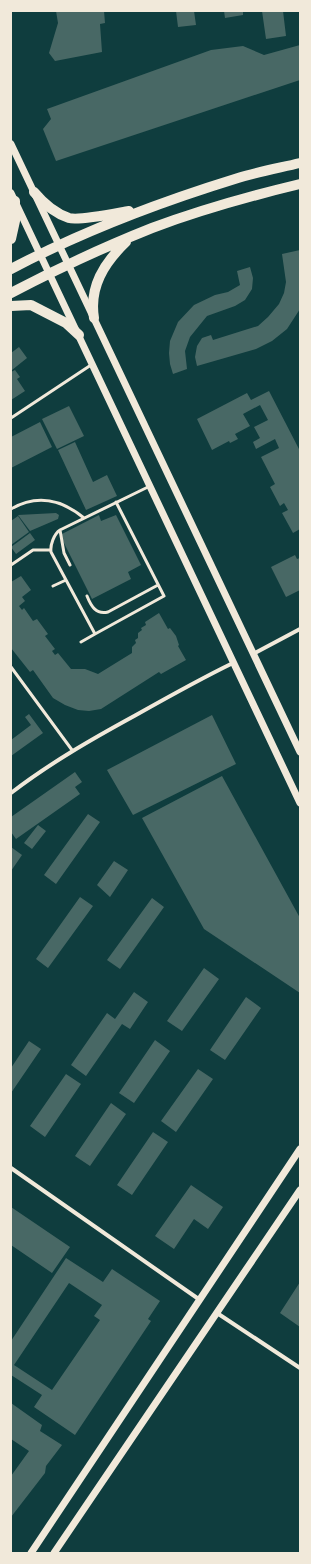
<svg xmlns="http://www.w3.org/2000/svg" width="311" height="1564" font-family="Signika,sans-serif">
<rect width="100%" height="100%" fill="#0f3d3e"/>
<path fill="#486865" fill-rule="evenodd" d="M56,11H104L105,23L100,24L102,52L55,61L49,53L58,23Z
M176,11H194L196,25L178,27Z
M224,11H243V15L225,18Z
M262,11H283L286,36L266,39Z
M300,45V80L56,161L43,129L51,119L47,109L211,50L243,46L264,55Z
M300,250V309L287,329L272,341L256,349L197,366L195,357L197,346L202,338L211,335L213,340L258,326L268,317L279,304L284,293L286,282L282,254Z
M250,267L253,278L252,289L245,300L235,306L207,316L190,337L185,351L187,369L173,374L170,364L169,353L170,341L178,322L194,305L215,295L228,292L240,285L237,271Z
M19,347L27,358L12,370L11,353Z
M15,370L20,377L17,379L25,391L11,400V372Z
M269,391L300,451V529L293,533L282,513L288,510L284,503L280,506L270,487L275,484L261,457L279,448L275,439L256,449L253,442L260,438L254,427L268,420L260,405L243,414L250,426L235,434L238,439L230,443L229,441L212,450L197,419L247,393L251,400Z
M69,406L84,436L57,449L42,419Z
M40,422L52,447L11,468V437Z
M75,442L93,482L107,475L117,496L86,510L58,450Z
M56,513L59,515L58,519L30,531L18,515Z
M99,515L101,521L116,515L141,565L128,572L131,579L92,599L60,535Z
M18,516L29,532L11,545V521Z
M30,533L35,540L16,554L11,547Z
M295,555L297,559L300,558V590L286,597L271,567Z
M21,576L31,590L22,597L25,601L19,606L22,610L24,608L33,621L37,619L48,634L45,636L55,649L52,651L55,655L58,653L71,669H85L98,674L132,653V647L136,643L135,640L138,638V633L142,630L141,628L146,625L145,622L159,613L168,629L170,628L176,636L179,645L178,646L186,660L161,674L159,672L101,709L89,711L78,710L65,705L53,698L33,670L30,672L11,648V582Z
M29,714L43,733L11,756V740L31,725L25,717Z
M212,715L236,764L133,815L107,770Z
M75,772L82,782L75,787L80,794L16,839L11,832V817Z
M222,776L300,918V993L204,929L142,818Z
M88,814L100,822L56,884L44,875Z
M38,825L46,831L32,849L24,843Z
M11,847L22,855L11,871Z
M114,861L128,870L110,897L97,885Z
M80,897L93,906L48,968L36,959Z
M152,898L164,907L120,969L107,960Z
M204,968L219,979L182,1031L167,1021Z
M134,992L148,1002L130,1029L122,1024L86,1076L71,1065L107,1013L115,1019Z
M246,997L261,1008L225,1060L210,1050Z
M155,1040L170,1051L134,1103L119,1093Z
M29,1041L41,1049L11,1093V1068Z
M198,1069L213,1079L176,1132L161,1121Z
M66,1074L81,1084L45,1137L30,1126Z
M111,1103L126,1114L90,1166L75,1156Z
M153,1132L168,1142L132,1195L117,1185Z
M191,1185L223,1207L208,1229L194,1219L174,1249L155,1236Z
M11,1207L70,1247L52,1273L11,1245Z
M66,1258L103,1282L112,1269L160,1301L148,1319L151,1321L75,1435L34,1407L42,1395L11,1375V1341ZM69,1283L102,1305L94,1316L100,1320L52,1390L14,1365Z
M300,1282V1327L280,1313Z
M11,1403L42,1425L40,1431L62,1445L46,1466L45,1473L11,1517V1476L29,1451L11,1439Z"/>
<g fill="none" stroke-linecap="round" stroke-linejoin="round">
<path stroke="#f1e9da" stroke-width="3" d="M11,418L91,365
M116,502L164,596L95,634L51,552C50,545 54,534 60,530L150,486
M11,509C37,494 61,499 84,518
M60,530L64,553L70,565
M11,565L33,550H51
M53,586L66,580
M87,596C91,606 96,615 108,612L158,585
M81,642L95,634
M11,667L72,750"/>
<path stroke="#f1e9da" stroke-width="4" d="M253,654L300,629
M11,793C50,763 92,739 136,715C168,697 200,679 233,663
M11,1168L200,1300
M217,1313L300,1368"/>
<path stroke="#f1e9da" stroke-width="7" d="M11,144L300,752
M11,193L300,803
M31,1553L300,1149
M54,1553L300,1190"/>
<path stroke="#f1e9da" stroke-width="10" d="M34,192C44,204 54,213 69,218C79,221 117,213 129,211
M11,239L15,221V201
M11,269C83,231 160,202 238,178C258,172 279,168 300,163
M11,293C57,269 104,247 152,228C200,210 250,196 300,184
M11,306L31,305L66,323L79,335
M94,318C89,287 104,263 126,242"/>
</g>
<rect width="311" height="1564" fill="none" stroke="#f1e9da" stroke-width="24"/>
</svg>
